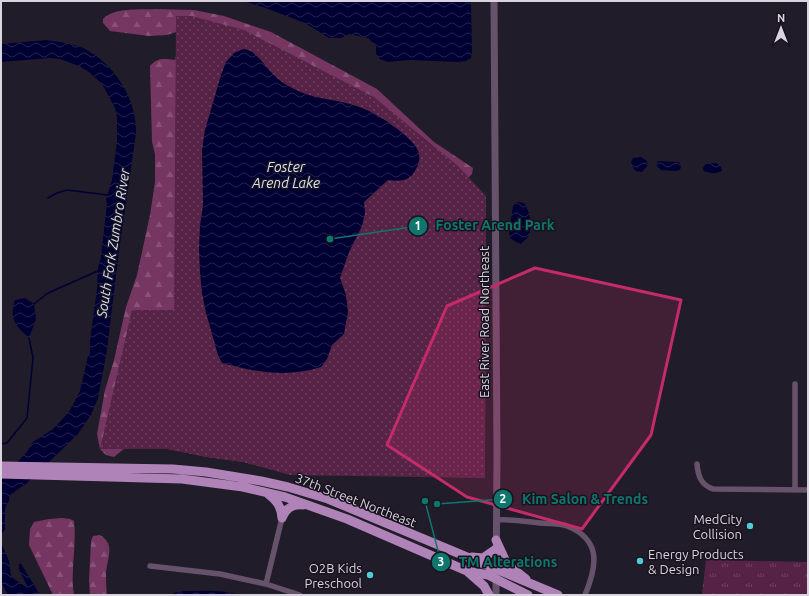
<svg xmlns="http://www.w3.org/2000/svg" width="809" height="596" font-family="Ubuntu,sans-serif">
<defs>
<pattern id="grass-tufts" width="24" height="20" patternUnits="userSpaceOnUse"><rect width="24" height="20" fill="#562347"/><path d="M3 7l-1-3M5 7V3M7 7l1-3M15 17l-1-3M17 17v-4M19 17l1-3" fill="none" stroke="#6e4261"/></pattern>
<pattern id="forest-firs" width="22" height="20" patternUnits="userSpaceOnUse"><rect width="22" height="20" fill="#753662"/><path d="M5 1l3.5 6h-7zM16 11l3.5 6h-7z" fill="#885278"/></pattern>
<pattern id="park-dots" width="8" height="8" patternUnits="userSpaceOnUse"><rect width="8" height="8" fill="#562347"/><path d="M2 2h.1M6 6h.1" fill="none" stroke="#6e4261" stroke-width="1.8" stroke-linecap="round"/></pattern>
<pattern id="water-waves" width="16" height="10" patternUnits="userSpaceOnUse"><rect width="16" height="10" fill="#003"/><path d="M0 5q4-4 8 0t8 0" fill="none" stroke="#242450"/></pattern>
</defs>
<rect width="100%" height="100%" fill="#211c29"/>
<path fill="url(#grass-tufts)" d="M706,560L808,562V595H702Z"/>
<path fill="url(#forest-firs)" d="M155,9L194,10L224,16L271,32L377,89L434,142L473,168L472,174L467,179L274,470L244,462L207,457L168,449L125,448L114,457L106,455L100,449L97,434L105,390L114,360L126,307L137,275L150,215L155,182V154L152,142L150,66C158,57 164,59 175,60L182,30L167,35L149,36L110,31L103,23V19C114,7 140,10 155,9Z
M62,518L70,519L74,521C77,545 70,571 74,595H53L29,545L30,529L34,522L49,519Z
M100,535C116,545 107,558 106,573C106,580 106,588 107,595H90L89,580L91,541L93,536Z"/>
<path fill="url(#park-dots)" d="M176,16H192L244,30L374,97L458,166L486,196L485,478L290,475L244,462L207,457L168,449H100L132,310H174Z"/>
<path fill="url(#water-waves)" d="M243,1H471L472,52L471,58L466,61L458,62L410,60L387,62L380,59L376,54V46L368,38L349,34L341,38H329L305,23L263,7Z
M47,40C59,42 72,43 83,48C114,63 137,99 136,133L119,251L107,350L98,398L91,415L77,435L27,483L10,495L9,500L5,509V529L1,537V542L9,561L11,576L14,579L25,586H27C24,577 16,571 20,562L40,595H8L1,582V479L26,453L33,442L53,429L69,412L80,391L88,356L90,354V341L97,289L98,268L101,257L107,203L106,199L112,180L117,141V117L115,108L102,84L89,72L79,66L60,59L50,58L1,62V44Z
M243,49C255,49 264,65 272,73C278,80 286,85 294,89C311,98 331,99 350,104C372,110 390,122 407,137C420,149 424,158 413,174C407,182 397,181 388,180L364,202L365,213L362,226L349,252L340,278L346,295L348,312L344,334L332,345L327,359L321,367C287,378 255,372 222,363L218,355L206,313L202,293L200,272L199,249L200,226L203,205L202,150L205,130L221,75L226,62L234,53Z
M641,157L647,161L648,165L642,172L636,171L633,168L631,162L633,158Z
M658,161L679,162L681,166L680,170L676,171L661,170L656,165Z
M706,163H716L721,167L722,171C715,174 710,174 704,171L703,168Z
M517,202L524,203C530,211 533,228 528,237C526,239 523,242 521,244L516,242L510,238L509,232L513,206Z
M25,298L34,304L36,319L29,338C15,325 9,320 15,300Z
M184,591C202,591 222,589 238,595H172L174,593Z"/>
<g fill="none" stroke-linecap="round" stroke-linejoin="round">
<path stroke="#003" stroke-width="1.5" d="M48,198L57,193L67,190L108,195
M34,304L48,293L100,270
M1,444L7,443L27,418L33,358L29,338"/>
<path stroke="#67526b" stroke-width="5.5" d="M795,384V490
M697,464C698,476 701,485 713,489L808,490
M497,520C511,519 525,521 540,523C548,524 559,523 567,526C602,540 597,566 585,595
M150,566L220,574L266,584L300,595
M266,584L282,518"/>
<path stroke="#67526b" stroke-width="7" d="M494,1L497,453L496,595"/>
<path stroke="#af83b7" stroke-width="9" d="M1,466L173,469L206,472L261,481L288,487L328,499L558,595
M1,474L182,479L243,487L285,497L347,519L467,571L488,575L528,595
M268,494C277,501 281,506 282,518
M282,518C286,508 292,504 303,505
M496,540L507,564L526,579
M472,557L483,558L496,549
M468,572L484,586L489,595"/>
</g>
<path fill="#c42b68" fill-opacity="0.2" stroke="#c42b68" stroke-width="3" stroke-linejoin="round" d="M535,268L681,300L651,435L582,529L467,497L387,445L447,306Z"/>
<g fill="#52cbd9" stroke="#18131f" stroke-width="1.5">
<circle cx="750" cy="526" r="4"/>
<circle cx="640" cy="561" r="4"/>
<circle cx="370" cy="575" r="4"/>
</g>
<g text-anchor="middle" stroke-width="3" stroke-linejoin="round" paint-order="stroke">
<g font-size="13" fill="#d8d5de" stroke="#18131f">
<text transform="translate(484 322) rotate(-90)" y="5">East River Road Northeast</text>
<text transform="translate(356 500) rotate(21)" y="5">37th Street Northeast</text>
</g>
<g font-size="13" fill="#d8d5de" stroke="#18131f" text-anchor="end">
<text x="742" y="524">MedCity<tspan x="742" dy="15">Collision</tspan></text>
<text x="648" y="559" text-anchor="start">Energy Products<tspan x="648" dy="15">&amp; Design</tspan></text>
<text x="362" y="573">O2B Kids<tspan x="362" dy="15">Preschool</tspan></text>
</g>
<g font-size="14" font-style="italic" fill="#d7e0f3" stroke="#18131f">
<text x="286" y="172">Foster<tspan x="286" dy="16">Arend Lake</tspan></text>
<text transform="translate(113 243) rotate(-81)" y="5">South Fork Zumbro River</text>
</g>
</g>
<path fill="none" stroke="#0f766e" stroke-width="1.5" d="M330 239L418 226M437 504L503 499M425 501L441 562"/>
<g fill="#0f766e" stroke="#18131f" stroke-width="1.5">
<circle cx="330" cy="239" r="4"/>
<circle cx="437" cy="504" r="4"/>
<circle cx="425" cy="501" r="4"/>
<circle cx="418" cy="226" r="10"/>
<circle cx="503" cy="499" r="10"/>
<circle cx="441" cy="562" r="10"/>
</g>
<g font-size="12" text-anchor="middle" font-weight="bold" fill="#fff">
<text x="418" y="230">1</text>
<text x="503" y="503">2</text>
<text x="441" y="566">3</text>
</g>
<g font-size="14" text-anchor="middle" font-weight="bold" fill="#0f766e" stroke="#18131f" stroke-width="3" stroke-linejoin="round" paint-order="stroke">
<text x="495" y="230">Foster Arend Park</text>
<text x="585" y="504">Kim Salon &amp; Trends</text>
<text x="508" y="567">TM Alterations</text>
</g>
<rect width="809" height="596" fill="none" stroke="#d8d5de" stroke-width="4"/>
<g transform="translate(781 28)" stroke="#18131f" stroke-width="3" paint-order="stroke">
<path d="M0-3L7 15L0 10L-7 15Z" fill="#d8d5de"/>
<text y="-6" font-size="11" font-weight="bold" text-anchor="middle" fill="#d8d5de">N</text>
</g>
</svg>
